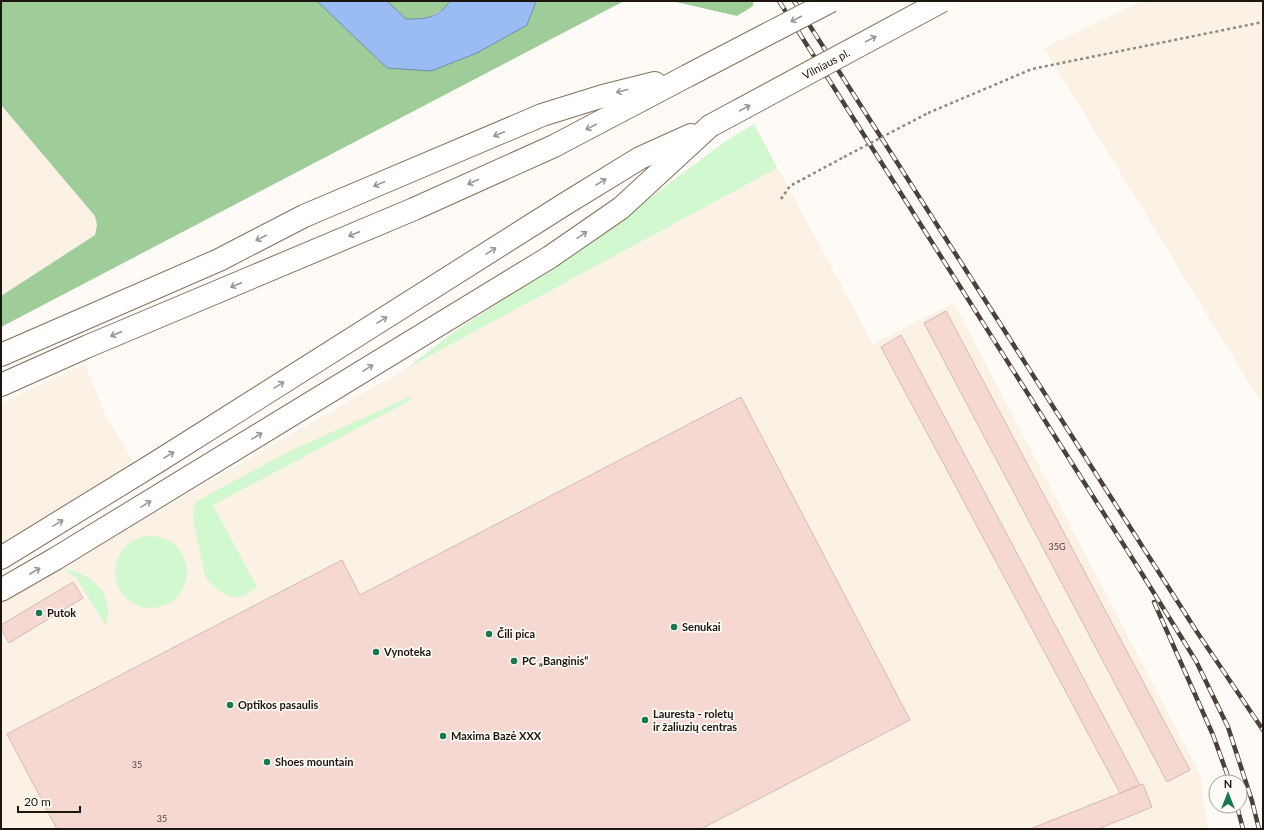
<svg xmlns="http://www.w3.org/2000/svg" width="1264" height="830" font-family="Lato,sans-serif">
<rect width="100%" height="100%" fill="#fefaf5"/>
<path fill="#fbf1e5" d="M1142,1H1263V406L1044,48Z
M1,105L95,216L97,225L95,235L1,296Z
M754,124L873,344L954,303L1200,774L1208,829H1V601L407,368L454,332L591,242L726,141Z
M85,364L104,412L135,465L1,544V403Z"/>
<path fill="#d1f8ce" d="M754,124L777,168L407,368L454,332L591,242L726,141Z
M409,397L411,400L213,505L257,587C252,590 248,594 243,596C229,601 212,587 205,576L193,519L194,506L197,501L288,452Z
M115 572a36 36 0 1 1 72 0a36 36 0 1 1-72 0Z
M65,569C86,573 104,585 108,607C109,613 107,620 106,626L77,579Z"/>
<path fill="#9ecd9a" d="M1,1H317L387,68L527,25L536,1H624L1,327V296L95,235L97,225L95,216L1,105Z
M388,1H450L445,8L427,19H406L390,4Z
M672,1H753V6L737,16Z"/>
<path fill="#99bdf3" stroke="#748bae" d="M317,1H388L390,4L406,19C426,19 437,19 450,1H536L527,25L477,53L431,71L387,68Z"/>
<path fill="#f6d8d2" stroke="#d8b9b3" d="M946,311L1190,770L1167,782L924,323Z
M901,335L1140,785L1120,793L881,347Z
M741,397L910,720L701,829H57L7,734L342,560L360,595Z
M73,582L83,598L9,643L1,629V625Z
M1143,784L1152,807L1098,829H1030Z"/>
<g fill="none" stroke-linecap="round" stroke-linejoin="round">
<defs>
<path id="highway" d="M1,355L219,260L304,216L542,115L603,96L655,83
M1,385L86,347L414,209L554,146L687,76
M1,558L157,462L565,204L640,158L691,135
M1,590L55,559L550,257L621,208L710,126"/>
</defs>
<use href="#highway" stroke="#84725e" stroke-width="24"/>
<path stroke="#8e8982" stroke-width="2.5" stroke-dasharray="3 3" stroke-linecap="butt" d="M928,113L1032,69L1263,22
M781,199L790,186L844,157"/>
<use href="#highway" stroke="#fff" stroke-width="22"/>
<defs>
<path id="rail" d="M779,1L1139,569L1196,661L1228,727L1252,801L1259,829
M794,1L1197,632L1263,730
M1154,602L1213,735L1230,782
M1237,806L1243,829"/>
</defs>
<use href="#rail" stroke="#48423a" stroke-width="4.5"/>
<use href="#rail" stroke="#fefaf5" stroke-width="3" stroke-dasharray="9" stroke-linecap="butt"/>
<defs>
<path id="highway-bridge" d="M687,76L831,1
M710,126L942,1"/>
</defs>
<use href="#highway-bridge" stroke="#84725e" stroke-width="24" stroke-linecap="butt"/>
<path stroke="#8e8982" stroke-width="2.5" stroke-dasharray="3 3" stroke-linecap="butt" d="M844,157L928,113"/>
<use href="#highway-bridge" stroke="#fff" stroke-width="22"/>
</g>
<defs><path id="oneway-shaft" d="M-6 0H5M1.5-3L5.5 0L1.5 3" fill="none" stroke-width="1.6" stroke-linecap="round" stroke-linejoin="round"/></defs>
<g stroke="#999693">
<use href="#oneway-shaft" transform="translate(796 19) rotate(153)"/>
<use href="#oneway-shaft" transform="translate(871 39) rotate(-28)"/>
<use href="#oneway-shaft" transform="translate(622 91) rotate(166)"/>
<use href="#oneway-shaft" transform="translate(745 108) rotate(-28)"/>
<use href="#oneway-shaft" transform="translate(591 127) rotate(152)"/>
<use href="#oneway-shaft" transform="translate(499 134) rotate(157)"/>
<use href="#oneway-shaft" transform="translate(473 182) rotate(156)"/>
<use href="#oneway-shaft" transform="translate(601 182) rotate(-31)"/>
<use href="#oneway-shaft" transform="translate(379 184) rotate(157)"/>
<use href="#oneway-shaft" transform="translate(354 234) rotate(157)"/>
<use href="#oneway-shaft" transform="translate(582 235) rotate(-35)"/>
<use href="#oneway-shaft" transform="translate(261 238) rotate(153)"/>
<use href="#oneway-shaft" transform="translate(491 251) rotate(-32)"/>
<use href="#oneway-shaft" transform="translate(236 285) rotate(157)"/>
<use href="#oneway-shaft" transform="translate(382 320) rotate(-32)"/>
<use href="#oneway-shaft" transform="translate(116 334) rotate(157)"/>
<use href="#oneway-shaft" transform="translate(368 368) rotate(-32)"/>
<use href="#oneway-shaft" transform="translate(279 385) rotate(-32)"/>
<use href="#oneway-shaft" transform="translate(257 436) rotate(-31)"/>
<use href="#oneway-shaft" transform="translate(169 455) rotate(-32)"/>
<use href="#oneway-shaft" transform="translate(146 504) rotate(-31)"/>
<use href="#oneway-shaft" transform="translate(58 523) rotate(-31)"/>
<use href="#oneway-shaft" transform="translate(35 571) rotate(-30)"/>
</g>
<g fill="#167951" stroke="#fefaf5" stroke-width="1.5">
<circle cx="39" cy="613" r="4"/>
<circle cx="674" cy="627" r="4"/>
<circle cx="489" cy="634" r="4"/>
<circle cx="376" cy="652" r="4"/>
<circle cx="514" cy="661" r="4"/>
<circle cx="230" cy="705" r="4"/>
<circle cx="645" cy="720" r="4"/>
<circle cx="443" cy="736" r="4"/>
<circle cx="267" cy="762" r="4"/>
</g>
<g text-anchor="middle" stroke-width="3.5" stroke-linejoin="round" paint-order="stroke">
<g font-size="9" fill="#53463f">
<text x="1057" y="550">35G</text>
<text x="137" y="768">35</text>
<text x="162" y="822">35</text>
</g>
<g font-size="11" fill="#1d160e" stroke="#fefaf5">
<text transform="translate(826 64) rotate(-28)" y="4">Vilniaus pl.</text>
</g>
<g font-size="11" font-weight="bold" fill="#1d160e" stroke="#fefaf5" text-anchor="start">
<text x="47" y="617">Putok</text>
<text x="682" y="631">Senukai</text>
<text x="497" y="638">Čili pica</text>
<text x="384" y="656">Vynoteka</text>
<text x="522" y="665">PC „Banginis“</text>
<text x="238" y="709">Optikos pasaulis</text>
<text x="653" y="718">Lauresta - roletų<tspan x="653" dy="13">ir žaliuzių centras</tspan></text>
<text x="451" y="740">Maxima Bazė XXX</text>
<text x="275" y="766">Shoes mountain</text>
</g>
</g>
<rect width="1264" height="830" fill="none" stroke="#1d160e" stroke-width="4"/>
<g transform="translate(1228 794)"><circle r="19" fill="#fefaf5" stroke="#a49f99"/>
<path d="M0-3L7 15L0 10L-7 15Z" fill="#167951"/>
<text y="-6" font-size="11" font-weight="bold" text-anchor="middle" fill="#1d160e">N</text>
</g>
<path d="M18 806v6h62v-6" fill="none" stroke="#1d160e" stroke-width="2"/>
<text x="24" y="806" font-size="12" fill="#1d160e" stroke="#fefaf5" stroke-width="3" paint-order="stroke">20 m</text>
</svg>
